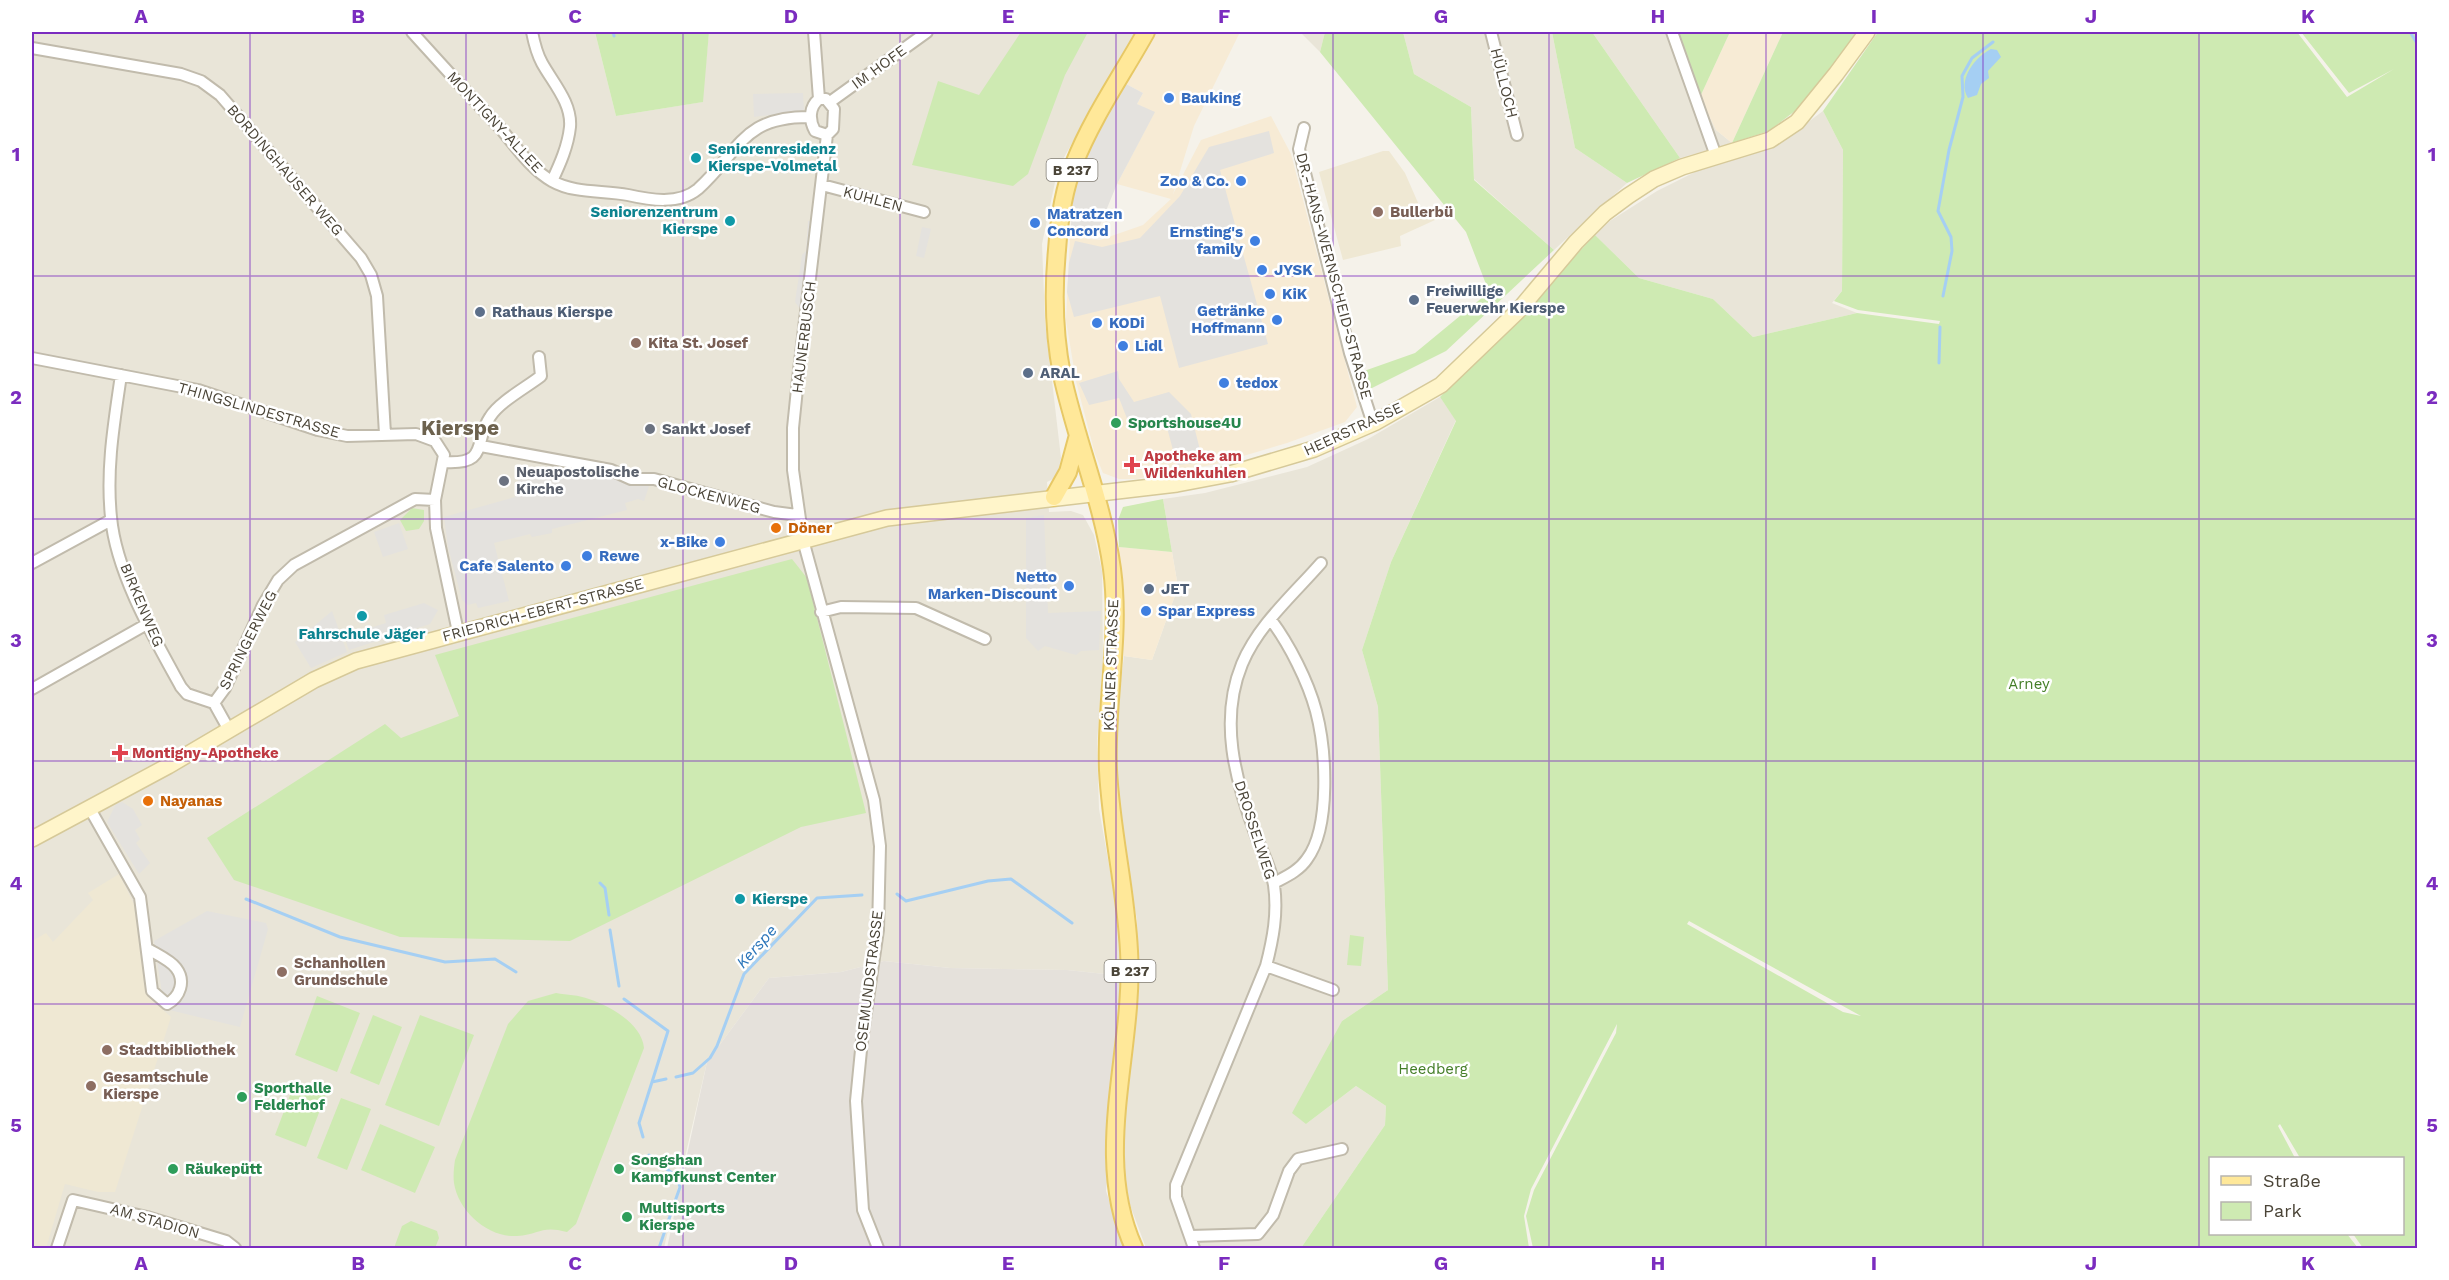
<svg xmlns="http://www.w3.org/2000/svg" width="2449" height="1280" font-family="'Work Sans',sans-serif">
<rect width="100%" height="100%" fill="#f5f2ea"/>
<path fill="#e9e5d8" d="M32,32H595L616,116L702,102L709,32H1135L1058,168L1042,244L1045,321L1061,458L1057,477L1047,482L1049,512L1071,511L1083,515L1094,535L1102,571L1103,657L1097,744L1099,809L1117,910L1124,976L1067,970L950,968L884,961L841,972L769,978L707,1062L664,1248H32Z
M1300,32H1325L1320,52Z
M1403,32H1552L1575,148L1627,183L1554,250L1474,179L1471,107L1414,74Z
M1592,32H1676L1700,97L1716,130L1732,143L1680,158Z
M1823,111L1843,150L1842,291L1832,303L1857,313L1753,337L1713,299L1639,278L1595,235L1610,221L1657,191L1701,169L1776,146Z
M1440,397L1456,420L1391,562L1362,650L1378,707L1388,990L1342,1021L1306,1124L1356,1086L1386,1106L1385,1125L1301,1248H1146L1123,1186L1122,1127L1138,977L1137,919L1124,855L1116,757L1117,714L1124,656L1152,660L1178,587L1163,499L1205,493L1307,467L1368,439Z"/>
<path fill="#f7ebd5" d="M1157,32H1240L1194,126L1173,194L1201,140L1271,116L1291,154L1357,407L1345,422L1287,443L1216,464L1136,479H1119L1103,473L1095,454L1076,381L1066,320L1070,237L1100,240L1143,225L1171,199L1117,184L1154,113L1137,104L1143,93L1126,84Z
M1730,32H1783L1732,143L1716,130L1700,97Z
M1119,547L1172,552L1178,587L1152,660L1124,656Z"/>
<path fill="#e5e1db" d="M884,961L950,968L1067,970L1124,976L1106,1191L1125,1248H667L707,1062L769,978L841,972Z"/>
<path fill="#efe8d3" d="M1383,151H1389L1405,173L1419,205L1435,220L1400,236L1401,246L1343,260L1319,172Z
M119,874L134,904L147,996L171,1017L115,1192H98L65,1184L46,1248H32V941L46,933L53,942L93,900L88,893Z"/>
<path fill="#ceeab2" fill-rule="evenodd" d="M595,32H709L703,102L616,116Z
M1021,32H1088L1065,75L1028,174L1013,186L912,165L938,81L979,95Z
M1325,32H1403L1414,74L1471,107L1474,180L1554,250L1446,351L1370,389L1364,371L1415,353L1489,292L1466,232L1320,52Z
M1552,32H1592L1680,158L1627,183L1575,148Z
M1676,32H1730L1700,97Z
M1783,32H1859L1812,98L1769,131L1732,143Z
M1878,32H1975L1979,34L1981,32H2297L2347,97L2394,69L2349,93L2301,32H2417V1248H2363L2353,1234H2402V1158H2300L2280,1124L2278,1126L2295,1158H2210V1234H2347L2358,1248H1533L1526,1216L1534,1190L1616,1033L1617,1024L1531,1189L1524,1216L1529,1248H1301L1385,1125L1386,1106L1356,1086L1306,1124L1292,1113L1342,1021L1388,990L1378,707L1362,650L1391,562L1456,421L1440,397L1595,235L1639,278L1713,299L1753,337L1857,313L1939,324L1940,321L1858,310L1834,301L1842,291L1843,150L1823,111ZM1689,921L1861,1016L1843,1012L1687,924Z
M1163,499L1172,552L1119,547L1118,520L1123,507Z
M412,508L424,510V521L419,529L406,531L400,520Z
M792,559L807,578L866,813L801,827L570,941L400,937L234,880L207,838L385,724L401,738L459,716L435,655Z
M1350,935L1364,937L1361,966L1347,965Z
M556,993C567,995 579,995 589,999C610,1006 642,1024 644,1048L576,1224L567,1232C542,1225 540,1234 517,1236C488,1238 458,1211 454,1183C453,1176 454,1167 455,1160L508,1024L528,1001Z
M317,996L360,1013L337,1072L295,1055Z
M373,1015L402,1027L379,1085L350,1073Z
M420,1015L474,1035L439,1126L385,1105Z
M295,1082L326,1094L306,1147L275,1135Z
M341,1098L371,1109L347,1170L317,1158Z
M380,1124L435,1147L415,1193L361,1170Z
M411,1221L437,1231L439,1238L435,1248H394L402,1226Z"/>
<path fill="#e4e2de" d="M1126,84L1143,93L1137,104L1155,112L1117,184L1096,235L1070,237L1075,175Z
M803,93L804,110L754,117L753,94Z
M1269,131L1274,153L1220,170L1268,344L1179,368L1160,296L1074,317L1067,292L1069,263L1075,241L1102,247L1140,238L1180,196L1209,147Z
M808,221L815,222L803,313L795,302L802,255L806,251Z
M922,227L931,229L924,258L916,256Z
M1118,371L1119,379L1134,402L1169,392L1191,414L1203,462L1177,465L1165,420L1140,425L1137,420L1128,421L1119,398L1089,405L1079,383Z
M520,469L536,472L545,470L546,478L573,471L649,486L644,501L638,499L625,503L627,510L552,529V533L532,537L530,534L494,543L509,601L478,608L476,603L468,605L462,600L448,547L444,517L515,497Z
M1044,515L1048,613L1101,611L1099,650L1081,651L1076,655L1045,646L1038,651L1026,638V518Z
M399,523L408,549L383,557L374,532Z
M424,603L438,610L430,624L349,650L344,636L386,623L384,615Z
M332,611L347,652L311,668L295,642Z
M122,802L133,809L142,825L135,830L140,839L136,843L150,863L139,874L107,822L116,804Z
M207,911L266,923L268,929L240,1027L161,1008L162,993L154,941Z"/>
<path fill="#a5cff3" d="M1991,49L1997,50L2001,57L1988,71L1989,78L1981,84L1977,95L1968,98C1957,80 1975,57 1991,49Z"/>
<g fill="none" stroke-linecap="round" stroke-linejoin="round">
<path stroke="#a5cff3" stroke-width="3" d="M613,32L614,36
M2410,32L2418,45
M1943,296L1952,251L1951,237L1938,211L1949,150L1963,97L1962,76L1972,58L1993,42
M1939,363L1940,327
M600,883L605,888L609,915
M897,894L906,901L988,881L1011,879L1072,923
M246,899L340,937L445,962L495,959L516,972
M610,930L619,986
M624,999L668,1031L652,1082
M676,1077L693,1073L710,1058L717,1046L744,974L817,898L862,895
M643,1137L639,1123L652,1082L666,1079
M649,1155L677,1177L680,1187L659,1248"/>
<defs>
<path id="street" d="M412,32C441,64 471,97 501,129C516,147 532,170 552,181C575,194 603,190 628,195C650,200 679,205 698,189C741,150 742,116 811,117
M532,32C534,42 537,54 542,63C553,83 572,103 570,127C568,146 560,164 552,181
M814,32L819,99
M1491,32L1517,135
M1672,32L1716,156
M32,48L181,74L201,81L220,95L361,258L371,275L377,296L385,434
M819,99H826L834,109L833,129L827,135L815,131C809,120 809,107 819,99Z
M830,102L927,32
M1304,128L1299,149L1350,353L1373,424
M827,135L798,379L793,428V470L803,540L874,800L880,846L878,930L862,1040L856,1101L863,1210L878,1248
M822,185L924,212
M32,358L198,390L318,430L347,436L416,434L435,441L444,455L435,500L436,528L458,632
M121,375C114,423 106,469 111,517C116,573 154,638 181,687L187,694L214,703
M481,446L611,470L631,479H654L774,512L797,515
M444,462C490,465 473,442 490,417C499,402 527,387 541,376L539,357
M32,563L111,520
M821,612L841,607L916,608L985,639
M1271,620C1289,644 1308,681 1316,711C1326,749 1331,827 1307,859C1299,871 1285,877 1274,883
M32,689L147,624
M229,730L214,703L225,688L263,605L278,580L294,565L415,499L435,500
M90,809L140,897L152,991L167,1004C180,997 186,981 176,968C170,960 156,954 148,949
M1266,966L1333,990
M1191,1236L1258,1234L1273,1215L1289,1171L1298,1159L1342,1149
M57,1248L73,1200L147,1217L226,1241L235,1248
M1194,1248L1176,1197V1185L1266,966C1273,939 1278,913 1274,885C1271,868 1261,849 1255,833C1235,779 1219,720 1242,664C1258,625 1294,594 1321,563"/>
<path id="secondary" d="M32,839L168,766L314,680L356,661L887,518L1177,484L1230,474L1314,449L1376,422L1441,385L1518,311L1576,242L1605,213L1628,196L1654,179L1682,167L1770,140L1797,122L1836,74L1867,32"/>
<path id="primary" d="M1054,497L1068,472L1078,435
M1134,1248C1091,1154 1135,1050 1129,951C1126,890 1111,831 1108,770C1105,703 1121,636 1112,569C1103,503 1076,440 1062,375C1054,334 1053,292 1057,250C1059,221 1063,191 1074,164C1092,118 1122,75 1146,32"/>
</defs>
<use href="#street" stroke="#c1bbac" stroke-width="14"/>
<use href="#secondary" stroke="#d6c999" stroke-width="18"/>
<use href="#primary" stroke="#e7c866" stroke-width="20"/>
<use href="#street" stroke="#fff" stroke-width="10"/>
<use href="#secondary" stroke="#fff5ca" stroke-width="15"/>
<use href="#primary" stroke="#ffe899" stroke-width="16"/>
</g>
<path fill="none" stroke="#7b2cbf" stroke-width="1.5" stroke-opacity="0.55" d="M250,32V1248M466,32V1248M683,32V1248M900,32V1248M1116,32V1248M1333,32V1248M1549,32V1248M1766,32V1248M1983,32V1248M2199,32V1248M32,276H2418M32,519H2418M32,761H2418M32,1004H2418"/>
<g fill="#3f7fe0" stroke="#fff" stroke-width="2">
<circle cx="1169" cy="98" r="6"/>
<circle cx="1241" cy="181" r="6"/>
<circle cx="1035" cy="223" r="6"/>
<circle cx="1255" cy="241" r="6"/>
<circle cx="1262" cy="270" r="6"/>
<circle cx="1270" cy="294" r="6"/>
<circle cx="1277" cy="320" r="6"/>
<circle cx="1097" cy="323" r="6"/>
<circle cx="1123" cy="346" r="6"/>
<circle cx="1224" cy="383" r="6"/>
<circle cx="720" cy="542" r="6"/>
<circle cx="587" cy="556" r="6"/>
<circle cx="566" cy="566" r="6"/>
<circle cx="1069" cy="586" r="6"/>
<circle cx="1146" cy="611" r="6"/>
</g>
<g fill="#0f9aa8" stroke="#fff" stroke-width="2">
<circle cx="696" cy="158" r="6"/>
<circle cx="730" cy="221" r="6"/>
<circle cx="362" cy="616" r="6"/>
<circle cx="740" cy="899" r="6"/>
</g>
<g fill="#8d6e63" stroke="#fff" stroke-width="2">
<circle cx="1378" cy="212" r="6"/>
<circle cx="636" cy="343" r="6"/>
<circle cx="282" cy="972" r="6"/>
<circle cx="107" cy="1050" r="6"/>
<circle cx="91" cy="1086" r="6"/>
</g>
<g fill="#5c6f8a" stroke="#fff" stroke-width="2">
<circle cx="1414" cy="300" r="6"/>
<circle cx="480" cy="312" r="6"/>
<circle cx="1028" cy="373" r="6"/>
<circle cx="1149" cy="589" r="6"/>
</g>
<g fill="#2e9e5b" stroke="#fff" stroke-width="2">
<circle cx="1116" cy="423" r="6"/>
<circle cx="242" cy="1097" r="6"/>
<circle cx="173" cy="1169" r="6"/>
<circle cx="619" cy="1169" r="6"/>
<circle cx="627" cy="1217" r="6"/>
</g>
<g fill="#6b7280" stroke="#fff" stroke-width="2">
<circle cx="650" cy="429" r="6"/>
<circle cx="504" cy="481" r="6"/>
</g>
<g fill="#e0444e" stroke="#fff" stroke-width="2">
<path d="M1129 456h6v6h6v6h-6v6h-6v-6h-6v-6h6z"/>
<path d="M117 744h6v6h6v6h-6v6h-6v-6h-6v-6h6z"/>
</g>
<g fill="#e8710a" stroke="#fff" stroke-width="2">
<circle cx="776" cy="528" r="6"/>
<circle cx="148" cy="801" r="6"/>
</g>
<g text-anchor="middle" stroke-width="5" stroke-linejoin="round" paint-order="stroke">
<g fill="#fff" stroke="#807c73" stroke-width="1.5">
<rect x="1046.5" y="159" width="51" height="22" rx="4.5"/>
<rect x="1104.5" y="960" width="51" height="22" rx="4.5"/>
</g>
<g font-size="14" font-weight="bold" fill="#4a4437">
<text x="1072" y="175">B 237</text>
<text x="1130" y="976">B 237</text>
</g>
<g font-size="15" fill="#4a4437" stroke="#fff">
<text transform="translate(879 67) rotate(-36)" y="5">IM HOFE</text>
<text transform="translate(1504 83) rotate(76)" y="5">HÜLLOCH</text>
<text transform="translate(495 122) rotate(47)" y="5">MONTIGNY-ALLEE</text>
<text transform="translate(285 170) rotate(49)" y="5">BORDINGHAUSER WEG</text>
<text transform="translate(873 199) rotate(15)" y="5">KUHLEN</text>
<text transform="translate(1334 276) rotate(75)" y="5">DR.-HANS-WERNSCHEID-STRASSE</text>
<text transform="translate(804 337) rotate(-83)" y="5">HAUNERBUSCH</text>
<text transform="translate(259 410) rotate(16)" y="5">THINGSLINDESTRASSE</text>
<text transform="translate(1353 429) rotate(-25)" y="5">HEERSTRASSE</text>
<text transform="translate(709 495) rotate(15)" y="5">GLOCKENWEG</text>
<text transform="translate(142 605) rotate(67)" y="5">BIRKENWEG</text>
<text transform="translate(543 610) rotate(-15)" y="5">FRIEDRICH-EBERT-STRASSE</text>
<text transform="translate(248 640) rotate(-63)" y="5">SPRINGERWEG</text>
<text transform="translate(1111 665) rotate(-88)" y="5">KÖLNER STRASSE</text>
<text transform="translate(1255 830) rotate(72)" y="5">DROSSELWEG</text>
<text transform="translate(869 981) rotate(-83)" y="5">OSEMUNDSTRASSE</text>
<text transform="translate(155 1221) rotate(16)" y="5">AM STADION</text>
</g>
<g font-size="15" font-weight="bold" fill="#366cbe" stroke="#fff" text-anchor="start">
<text x="1181" y="103">Bauking</text>
<text x="1229" y="186" text-anchor="end">Zoo &amp; Co.</text>
<text x="1047" y="219">Matratzen<tspan x="1047" dy="17">Concord</tspan></text>
<text x="1243" y="237" text-anchor="end">Ernsting's<tspan x="1243" dy="17">family</tspan></text>
<text x="1274" y="275">JYSK</text>
<text x="1282" y="299">KiK</text>
<text x="1265" y="316" text-anchor="end">Getränke<tspan x="1265" dy="17">Hoffmann</tspan></text>
<text x="1109" y="328">KODi</text>
<text x="1135" y="351">Lidl</text>
<text x="1236" y="388">tedox</text>
<text x="708" y="547" text-anchor="end">x-Bike</text>
<text x="599" y="561">Rewe</text>
<text x="554" y="571" text-anchor="end">Cafe Salento</text>
<text x="1057" y="582" text-anchor="end">Netto<tspan x="1057" dy="17">Marken-Discount</tspan></text>
<text x="1158" y="616">Spar Express</text>
</g>
<g font-size="15" font-weight="bold" fill="#0d838f" stroke="#fff" text-anchor="start">
<text x="708" y="154">Seniorenresidenz<tspan x="708" dy="17">Kierspe-Volmetal</tspan></text>
<text x="718" y="217" text-anchor="end">Seniorenzentrum<tspan x="718" dy="17">Kierspe</tspan></text>
<text x="362" y="639" text-anchor="middle">Fahrschule Jäger</text>
<text x="752" y="904">Kierspe</text>
</g>
<g font-size="15" font-weight="bold" fill="#785e54" stroke="#fff" text-anchor="start">
<text x="1390" y="217">Bullerbü</text>
<text x="648" y="348">Kita St. Josef</text>
<text x="294" y="968">Schanhollen<tspan x="294" dy="17">Grundschule</tspan></text>
<text x="119" y="1055">Stadtbibliothek</text>
<text x="103" y="1082">Gesamtschule<tspan x="103" dy="17">Kierspe</tspan></text>
</g>
<g font-size="15" font-weight="bold" fill="#4e5e75" stroke="#fff" text-anchor="start">
<text x="1426" y="296">Freiwillige<tspan x="1426" dy="17">Feuerwehr Kierspe</tspan></text>
<text x="492" y="317">Rathaus Kierspe</text>
<text x="1040" y="378">ARAL</text>
<text x="1161" y="594">JET</text>
</g>
<g font-size="15" font-weight="bold" fill="#27864d" stroke="#fff" text-anchor="start">
<text x="1128" y="428">Sportshouse4U</text>
<text x="254" y="1093">Sporthalle<tspan x="254" dy="17">Felderhof</tspan></text>
<text x="631" y="1165">Songshan<tspan x="631" dy="17">Kampfkunst Center</tspan></text>
<text x="185" y="1174">Räukepütt</text>
<text x="639" y="1213">Multisports<tspan x="639" dy="17">Kierspe</tspan></text>
</g>
<g font-size="15" font-weight="bold" fill="#5b616d" stroke="#fff" text-anchor="start">
<text x="662" y="434">Sankt Josef</text>
<text x="516" y="477">Neuapostolische<tspan x="516" dy="17">Kirche</tspan></text>
</g>
<g font-size="15" font-weight="bold" fill="#be3a42" stroke="#fff" text-anchor="start">
<text x="1144" y="461">Apotheke am<tspan x="1144" dy="17">Wildenkuhlen</tspan></text>
<text x="132" y="758">Montigny-Apotheke</text>
</g>
<g font-size="15" font-weight="bold" fill="#c56008" stroke="#fff" text-anchor="start">
<text x="788" y="533">Döner</text>
<text x="160" y="806">Nayanas</text>
</g>
<g font-size="15" fill="#447e28" stroke="#fff">
<text x="2029" y="689">Arney</text>
<text x="1433" y="1074">Heedberg</text>
</g>
<g font-size="16" font-style="italic" fill="#2c76ba" stroke="#fff">
<text transform="translate(756 946) rotate(-48)" y="6">Kerspe</text>
</g>
<g font-size="21" font-weight="bold" fill="#6d624e" stroke="#fff">
<text x="460" y="435">Kierspe</text>
</g>
</g>
<rect width="2449" height="1280" fill="none" stroke="#ffffff" stroke-width="66"/>
<rect x="2209" y="1157" width="195" height="78" fill="#ffffff" stroke="#b7b4af" stroke-width="1.5"/>
<rect x="2221" y="1176" width="30" height="9" fill="#ffe899" stroke="#b7b4af" stroke-width="1.5"/>
<text x="2263" y="1187" font-size="18" fill="#4a4437">Straße</text>
<rect x="2221" y="1202" width="30" height="18" fill="#ceeab2" stroke="#b7b4af" stroke-width="1.5"/>
<text x="2263" y="1217" font-size="18" fill="#4a4437">Park</text>
<rect x="33" y="33" width="2383" height="1214" fill="none" stroke="#7b2cbf" stroke-width="2"/>
<g font-size="20" text-anchor="middle" font-weight="bold" fill="#7b2cbf">
<text x="141" y="23">A</text>
<text x="358" y="23">B</text>
<text x="575" y="23">C</text>
<text x="791" y="23">D</text>
<text x="1008" y="23">E</text>
<text x="1224" y="23">F</text>
<text x="1441" y="23">G</text>
<text x="1658" y="23">H</text>
<text x="1874" y="23">I</text>
<text x="2091" y="23">J</text>
<text x="2308" y="23">K</text>
<text x="16" y="161">1</text>
<text x="2432" y="161">1</text>
<text x="16" y="404">2</text>
<text x="2432" y="404">2</text>
<text x="16" y="647">3</text>
<text x="2432" y="647">3</text>
<text x="16" y="890">4</text>
<text x="2432" y="890">4</text>
<text x="16" y="1132">5</text>
<text x="2432" y="1132">5</text>
<text x="141" y="1270">A</text>
<text x="358" y="1270">B</text>
<text x="575" y="1270">C</text>
<text x="791" y="1270">D</text>
<text x="1008" y="1270">E</text>
<text x="1224" y="1270">F</text>
<text x="1441" y="1270">G</text>
<text x="1658" y="1270">H</text>
<text x="1874" y="1270">I</text>
<text x="2091" y="1270">J</text>
<text x="2308" y="1270">K</text>
</g>
</svg>
